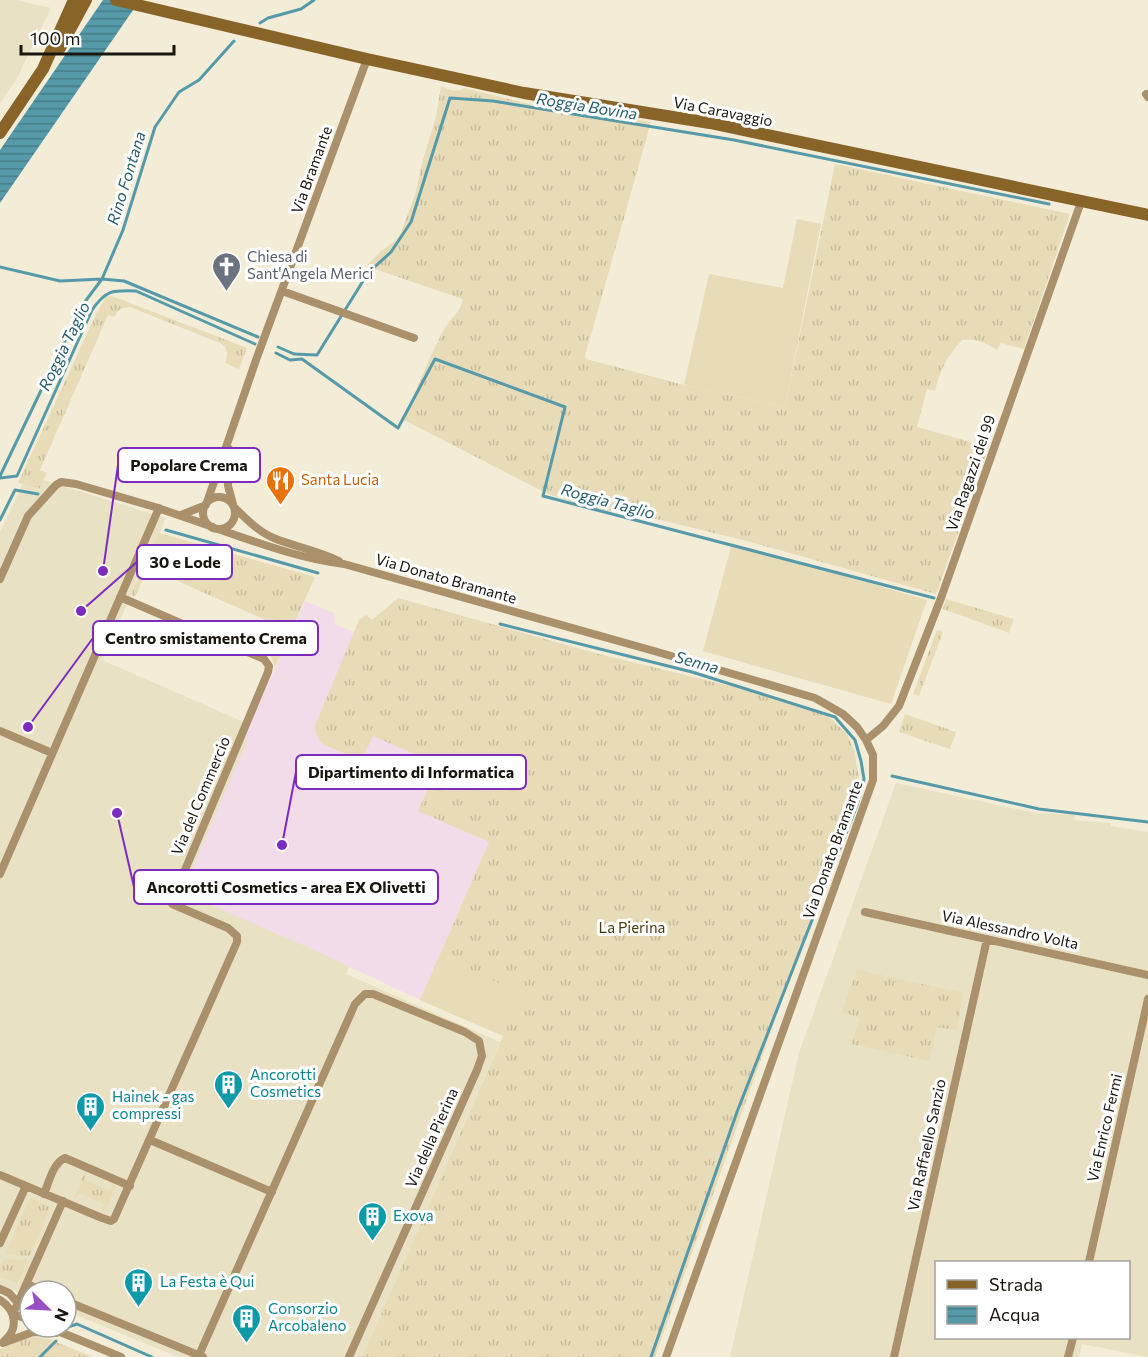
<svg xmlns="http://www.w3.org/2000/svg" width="1148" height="1357" font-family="Commissioner,sans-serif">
<defs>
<pattern id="grass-tufts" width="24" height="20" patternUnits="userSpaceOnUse" patternTransform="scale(1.5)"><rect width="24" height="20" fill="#e7dcb7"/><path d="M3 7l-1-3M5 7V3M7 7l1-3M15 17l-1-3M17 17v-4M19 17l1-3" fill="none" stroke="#c6bc9c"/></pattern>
<pattern id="water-rules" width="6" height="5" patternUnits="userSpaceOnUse" patternTransform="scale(1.5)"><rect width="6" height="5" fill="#569aaa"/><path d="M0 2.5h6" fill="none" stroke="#467d89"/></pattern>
</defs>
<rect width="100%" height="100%" fill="#f3edd7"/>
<path fill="#e9e1c4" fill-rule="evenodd" d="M0,0H16L51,8L16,80L0,103Z
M27,475L166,518L102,660L420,799L346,974L500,1042L362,1357H178L66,1311V1291H30V1297L0,1285V532Z
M896,783L1036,813L1075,815L1074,820L1111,823V826L1148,832V1357L1082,1344L1079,1357H730L799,1053ZM936,1262H1128V1338H936Z"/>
<path fill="#f2dce9" d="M398,598L574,647L420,1000L316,951L182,892L248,740L244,738L305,601L334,613L335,624L354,632L359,620L366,615L372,620Z"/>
<path fill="url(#grass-tufts)" d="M441,86C449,90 456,93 464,88L537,106L651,122L585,356L586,359L684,385L785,407L835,164L1070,214L1024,349L1001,343L997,350C985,342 976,339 962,340C948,355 939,371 935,391L927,389L917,427L989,447L936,594L747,541L644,516L596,509L548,494L404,420C417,389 429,356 446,326C452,317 462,310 463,299L366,266L381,251L396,240L401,232L415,195L422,163L436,117Z
M112,296L247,348L239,369L225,363C228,356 228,349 222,344L130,307L120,309L114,317L108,315L40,470L47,473L40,488L18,483L97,312L106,297Z
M159,533L315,577L275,667L271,657L284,628L148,568L135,597L131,595Z
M398,598L595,653L784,699L828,716L847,734L854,750L859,777L838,843L655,1357H362L503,1036L420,1000L489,842L418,811L439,765L373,736L365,753L357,758L324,745L320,741L314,728L359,620L366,615L372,620Z
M946,599L1014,619L1009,633L943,609Z
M937,630L943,632L919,696L913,694Z
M905,714L956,732L950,749L899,732Z
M857,970L964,993L956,1030L937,1027L929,1061L851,1044L860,1018L842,1012Z
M85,1172L87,1173L85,1180L110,1191L113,1184L116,1186L105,1212L102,1211L104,1204L79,1193L76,1199L74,1198Z
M32,1199L50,1207L30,1256L5,1255L29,1200Z
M3,1259L28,1260L18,1283L0,1277V1266Z
M34,1337L49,1339L93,1357H0V1349L22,1339Z"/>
<path fill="#e7dcb7" d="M797,219L821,224L785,407L684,385L709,274L783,288Z
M732,543L927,600L891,704L703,651Z
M439,957L522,993L503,1035L420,1000Z"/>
<path fill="url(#water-rules)" d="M103,0H140L0,203V150Z"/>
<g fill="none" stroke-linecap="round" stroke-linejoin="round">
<path stroke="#569aaa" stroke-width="3" d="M260,23L268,18L301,9L314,0
M0,267L60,281L102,279L124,281L258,337
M278,347L294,354L317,355L368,273L391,252L411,222L450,98L493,101L734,140L1049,204
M276,353L290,360L302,359L398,428L435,359L565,407L543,496L934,598
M0,476L81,307L102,279L123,230L155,127L179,92L199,80L234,41
M0,478L17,476L92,310C106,290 112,290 136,291L255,344
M0,520L15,490L38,494
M166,530L318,573
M500,624L692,672L835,717L855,740L861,761L864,779L857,805L737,1112L651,1357
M892,776L1039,809L1148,822
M68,1327L77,1324L152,1357
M40,1357L56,1341"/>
<path stroke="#aa916c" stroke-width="8" d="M1146,94L1148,97
M282,291L414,338
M229,449L228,486L233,504
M203 513a16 16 0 1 1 32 0a16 16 0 1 1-32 0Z
M235,508C247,520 260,533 276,539C297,547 319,551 339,561
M181,515L206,505L256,360L367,59
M218,529C259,543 301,559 344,564L654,651L815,698L843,714L857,727L866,740L873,755V780L666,1357
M0,579L28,516L56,485L61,482L76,484L155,507L213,527
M0,731L52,753
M866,740L883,726L899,706L941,598L1081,202
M0,874L159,508
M865,912L1148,975
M150,1140L272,1192
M0,1175L102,1218L111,1221L114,1219L237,942V936L228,928L172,904V901L268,672L269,666L264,659L120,597
M44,1194C49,1182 53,1163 65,1158L130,1186
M0,1243L26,1186
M1089,1262L1148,999
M27,1284L43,1291
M0,1289L9,1293L19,1304
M0,1300C16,1310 19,1329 4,1341
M66,1301L203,1357
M30,1320L13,1314L63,1201
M48,1327L121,1357
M3,1343L33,1332L56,1333
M199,1355L355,1004L365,994H373L465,1032L479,1041L482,1056L477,1070L349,1357
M894,1357L987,939
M1068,1357L1073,1338"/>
<path stroke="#896428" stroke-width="12" d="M116,0L367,59L524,93L710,123L1148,215
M60,48L86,0
M0,133L43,69L74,0"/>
</g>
<defs>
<symbol id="church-pin" viewBox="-11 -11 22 30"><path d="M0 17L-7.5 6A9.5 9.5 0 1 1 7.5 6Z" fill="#6b7280" stroke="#fff"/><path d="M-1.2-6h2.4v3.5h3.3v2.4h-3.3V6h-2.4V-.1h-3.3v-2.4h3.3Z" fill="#fff"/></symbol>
<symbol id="restaurant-pin" viewBox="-11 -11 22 30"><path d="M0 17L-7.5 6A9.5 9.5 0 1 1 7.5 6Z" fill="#e8710a" stroke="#fff"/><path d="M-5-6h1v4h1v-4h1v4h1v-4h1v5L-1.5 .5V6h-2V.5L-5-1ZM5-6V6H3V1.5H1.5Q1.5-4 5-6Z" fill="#fff"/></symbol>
<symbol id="building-pin" viewBox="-11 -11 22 30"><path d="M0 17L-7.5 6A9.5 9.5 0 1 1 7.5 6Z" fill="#0f9aa8" stroke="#fff"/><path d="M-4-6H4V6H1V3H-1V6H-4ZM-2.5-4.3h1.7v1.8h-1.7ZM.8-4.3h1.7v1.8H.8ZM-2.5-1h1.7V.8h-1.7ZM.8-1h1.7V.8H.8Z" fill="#fff"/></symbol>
</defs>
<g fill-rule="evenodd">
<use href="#church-pin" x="210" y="250" width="33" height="45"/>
<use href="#restaurant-pin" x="264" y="464" width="33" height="45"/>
<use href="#building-pin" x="212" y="1068" width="33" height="45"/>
<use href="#building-pin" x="74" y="1090" width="33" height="45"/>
<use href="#building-pin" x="356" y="1200" width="33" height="45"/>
<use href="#building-pin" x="122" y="1266" width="33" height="45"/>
<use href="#building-pin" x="230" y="1302" width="33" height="45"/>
</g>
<g text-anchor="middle" stroke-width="6" stroke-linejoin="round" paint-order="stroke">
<g font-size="15" fill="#19160f" stroke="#fff">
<text transform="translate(723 112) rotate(11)" y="5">Via Caravaggio</text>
<text transform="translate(312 170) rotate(-70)" y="5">Via Bramante</text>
<text transform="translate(971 473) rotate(-71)" y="5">Via Ragazzi del 99</text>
<text transform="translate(446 579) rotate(16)" y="5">Via Donato Bramante</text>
<text transform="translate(201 796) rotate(-67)" y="5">Via del Commercio</text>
<text transform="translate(833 850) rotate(-70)" y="5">Via Donato Bramante</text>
<text transform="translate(1010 930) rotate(12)" y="5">Via Alessandro Volta</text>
<text transform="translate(1105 1128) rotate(-77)" y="5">Via Enrico Fermi</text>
<text transform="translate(432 1138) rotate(-66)" y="5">Via della Pierina</text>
<text transform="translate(927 1145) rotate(-78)" y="5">Via Raffaello Sanzio</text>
</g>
<g font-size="15" fill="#5b616d" stroke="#fff" text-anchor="start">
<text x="247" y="262">Chiesa di<tspan x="247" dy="17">Sant'Angela Merici</tspan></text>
</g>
<g font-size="15" fill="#c56008" stroke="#fff" text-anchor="start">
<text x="301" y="485">Santa Lucia</text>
</g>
<g font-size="15" fill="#473c10" stroke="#fff">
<text x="632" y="933">La Pierina</text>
</g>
<g font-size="15" fill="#0d838f" stroke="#fff" text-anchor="start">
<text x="250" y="1080">Ancorotti<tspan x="250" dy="17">Cosmetics</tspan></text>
<text x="112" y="1102">Hainek - gas<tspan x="112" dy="17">compressi</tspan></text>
<text x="393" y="1221">Exova</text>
<text x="160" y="1287">La Festa è Qui</text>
<text x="268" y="1314">Consorzio<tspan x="268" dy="17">Arcobaleno</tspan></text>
</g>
<g font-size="16" font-style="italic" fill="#265e6b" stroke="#fff">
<text transform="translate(587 106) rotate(9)" y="6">Roggia Bovina</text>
<text transform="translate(126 178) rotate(-73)" y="6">Rino Fontana</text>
<text transform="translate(64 346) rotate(-64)" y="6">Roggia Taglio</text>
<text transform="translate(608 501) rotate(15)" y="6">Roggia Taglio</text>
<text transform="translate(697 662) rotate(16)" y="6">Senna</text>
</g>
</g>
<path fill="none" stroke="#7b2cbf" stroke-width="2" d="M103 571L118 465M81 611L137 562M28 727L93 638M282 845L296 772M117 813L134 887"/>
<g fill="#7b2cbf" stroke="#fff" stroke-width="2">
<circle cx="103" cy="571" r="6"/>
<circle cx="81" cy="611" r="6"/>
<circle cx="28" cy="727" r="6"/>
<circle cx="282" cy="845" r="6"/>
<circle cx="117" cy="813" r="6"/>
</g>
<g fill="#fff" stroke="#7b2cbf" stroke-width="2">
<rect x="118" y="448" width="142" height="34" rx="6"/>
<rect x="137" y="545" width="95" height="34" rx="6"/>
<rect x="93" y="621" width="225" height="34" rx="6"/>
<rect x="296" y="755" width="230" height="34" rx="6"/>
<rect x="134" y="870" width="304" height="34" rx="6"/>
</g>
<g font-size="16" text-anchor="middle" font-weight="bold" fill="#19160f">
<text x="189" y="471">Popolare Crema</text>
<text x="185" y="568">30 e Lode</text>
<text x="206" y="644">Centro smistamento Crema</text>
<text x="411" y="778">Dipartimento di Informatica</text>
<text x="286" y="893">Ancorotti Cosmetics - area EX Olivetti</text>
</g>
<rect x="935" y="1261" width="195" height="78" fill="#ffffff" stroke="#a3a29f" stroke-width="1.5"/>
<rect x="947" y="1280" width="30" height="9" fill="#896428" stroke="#a3a29f" stroke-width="1.5"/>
<text x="989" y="1291" font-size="18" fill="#19160f">Strada</text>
<rect x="947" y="1306" width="30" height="18" fill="url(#water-rules)" stroke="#a3a29f" stroke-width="1.5"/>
<text x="989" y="1321" font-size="18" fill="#19160f">Acqua</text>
<g transform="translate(48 1309) rotate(114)"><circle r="28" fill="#ffffff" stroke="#a3a29f" stroke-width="1.5"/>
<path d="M0-4.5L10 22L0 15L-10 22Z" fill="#9750c4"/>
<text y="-9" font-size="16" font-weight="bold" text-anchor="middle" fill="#19160f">N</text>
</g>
<path d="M21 45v9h153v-9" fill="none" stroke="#19160f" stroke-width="3"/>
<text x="30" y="45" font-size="18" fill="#19160f" stroke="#ffffff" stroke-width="4.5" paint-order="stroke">100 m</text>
</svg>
